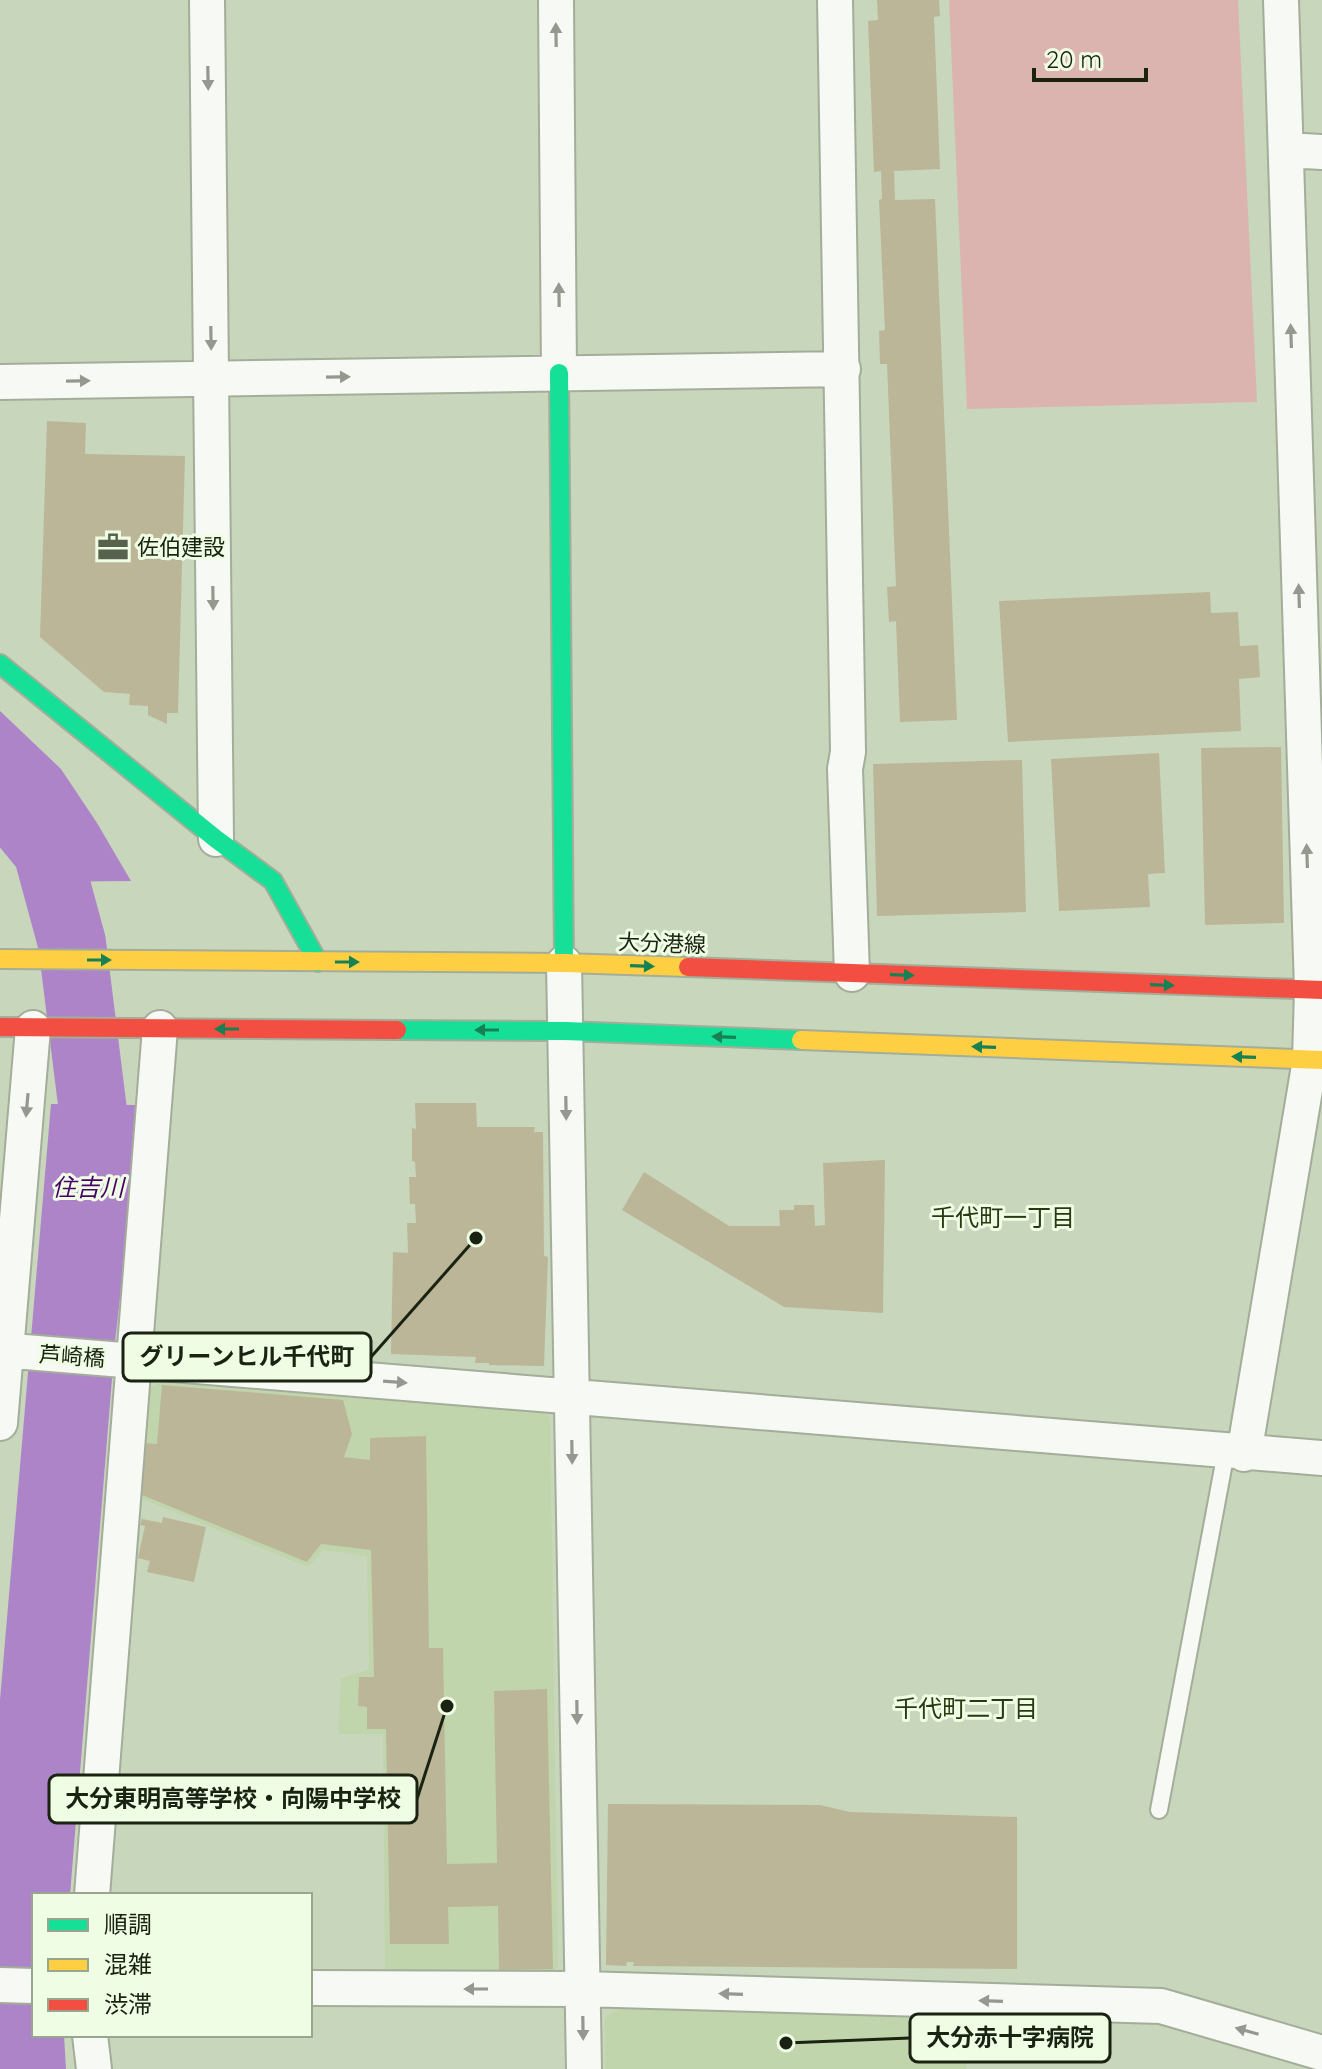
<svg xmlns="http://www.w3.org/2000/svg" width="1322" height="2069" font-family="Quicksand,'Noto Sans JP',sans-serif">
<rect width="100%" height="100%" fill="#c8d6bc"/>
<path fill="#c0d5ac" d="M160,1383L543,1412L550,1418L558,1966L548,1977L385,1973L383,1734H338L341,1678L369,1670L367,1556L324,1550L308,1567L137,1497L147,1390Z
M621,2007L968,2016L966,2069H606L605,2018Z"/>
<path fill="#dcb4af" d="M949,0H1238L1257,402L967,409Z"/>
<path fill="#ae84c9" d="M0,711L61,769L97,823L131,881L32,882L0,832Z
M51,1104L135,1105L132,1191L115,1342L70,1895H34V2035H64L66,2069H0V1700Z"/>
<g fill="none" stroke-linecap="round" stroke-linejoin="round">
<path stroke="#ae84c9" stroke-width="68" d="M0,794L47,851L72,943L94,1119L87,1195"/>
</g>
<path fill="#bcb698" d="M877,0H939L940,16L934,17L940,169L894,171L895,200L935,199L957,720L900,722L896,621L889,622L887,587L896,586L887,364H880L879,331L885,330L879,200L882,199L881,171L874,172L868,21L878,20Z
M47,421L86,423L85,454L185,456L178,713H167V724L148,715V706L129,705L130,694L104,692L40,637Z
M1210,592L1211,613L1238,612L1240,646L1258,645L1260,677L1239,679L1241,731L1008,742L999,601Z
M1281,747L1284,923L1205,925L1201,748Z
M1159,753L1165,873L1148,874L1150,907L1059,911L1051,759Z
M1022,760L1026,912L877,916L873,764Z
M415,1103H476L477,1127H535L534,1132H543L544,1256L548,1257L544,1366L489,1365V1363H475L476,1357L391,1354L393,1252L408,1253L407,1223H416L415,1204H410L409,1177H416L415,1162L412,1161V1128L416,1129Z
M885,1160L883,1313L784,1307L622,1210L644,1172L729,1226H780L779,1210H794V1205H814L815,1226L825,1225L823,1163Z
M162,1385L343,1400L352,1434L344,1457L370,1460V1438L426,1436L429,1648H443L447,1864L497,1863L494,1691L547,1689L553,1969L499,1970L498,1906L448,1907L449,1944H390L386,1729H367V1707L358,1706L359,1677H374L371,1550L321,1544L307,1562L142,1495L145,1443L157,1444Z
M163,1517L206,1527L194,1582L147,1572L150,1561L138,1558L145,1526L140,1525L142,1519L162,1523Z
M608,1804L820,1805L850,1812L1017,1817V1969L633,1966L634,1962H627L626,1966L606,1965Z"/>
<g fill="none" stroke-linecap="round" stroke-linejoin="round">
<defs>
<path id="lane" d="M1159,1810L1226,1452"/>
<path id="street" d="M207,0L216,839
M556,0L559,373
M835,0L848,752L845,769L852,974
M1286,150L1322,152
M0,382L843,369
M564,963L584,2069
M0,1350L1322,1458
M0,1423L33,1028
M1244,1454L1310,1060L1312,990L1281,0
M92,1895L160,1028
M0,1985L34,1986
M310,1988L582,1989L1161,2006L1322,2053
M90,2035L94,2069"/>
<path id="fast" d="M559,373L564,963
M0,664L216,839L273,881L318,962
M397,1030L565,1031L801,1040"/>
<path id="slow" d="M0,959L564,963L688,967
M801,1040L1322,1060"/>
<path id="jam" d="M688,967L1322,990
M0,1027L397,1030"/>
</defs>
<use href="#lane" stroke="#a3ad99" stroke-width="20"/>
<use href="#street" stroke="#a3ad99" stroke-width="38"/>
<use href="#fast" stroke="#a3ad99" stroke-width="22"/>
<use href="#slow" stroke="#a3ad99" stroke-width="22"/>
<use href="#jam" stroke="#a3ad99" stroke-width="22"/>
<use href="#lane" stroke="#f7f9f5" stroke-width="16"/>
<use href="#street" stroke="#f7f9f5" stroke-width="34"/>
<use href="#fast" stroke="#16e098" stroke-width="18"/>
<use href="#slow" stroke="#ffcf43" stroke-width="18"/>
<use href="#jam" stroke="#f24e42" stroke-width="18"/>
</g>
<defs><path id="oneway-solid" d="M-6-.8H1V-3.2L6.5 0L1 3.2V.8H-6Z" transform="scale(2)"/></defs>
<g fill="#94988e">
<use href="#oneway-solid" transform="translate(556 35) rotate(-91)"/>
<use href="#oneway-solid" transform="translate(208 78) rotate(89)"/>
<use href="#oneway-solid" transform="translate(559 295) rotate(-91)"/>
<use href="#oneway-solid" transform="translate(1291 336) rotate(-92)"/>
<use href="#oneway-solid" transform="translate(211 338) rotate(89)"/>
<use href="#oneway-solid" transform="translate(338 377) rotate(-1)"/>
<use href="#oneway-solid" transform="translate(78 381) rotate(-1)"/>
<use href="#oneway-solid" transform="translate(1299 596) rotate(-92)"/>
<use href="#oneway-solid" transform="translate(213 598) rotate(89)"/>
<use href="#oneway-solid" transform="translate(1307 856) rotate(-92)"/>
<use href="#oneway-solid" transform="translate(27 1105) rotate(95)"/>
<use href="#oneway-solid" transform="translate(566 1108) rotate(89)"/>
<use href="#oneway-solid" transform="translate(395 1382) rotate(4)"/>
<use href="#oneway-solid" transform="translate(572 1452) rotate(89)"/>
<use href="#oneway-solid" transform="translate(577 1712) rotate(89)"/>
<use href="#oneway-solid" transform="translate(476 1989) rotate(-180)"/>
<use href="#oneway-solid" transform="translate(731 1994) rotate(-178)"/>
<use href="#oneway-solid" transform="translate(991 2001) rotate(-178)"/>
<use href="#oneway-solid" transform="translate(583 2028) rotate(89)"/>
<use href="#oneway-solid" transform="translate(1247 2031) rotate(-164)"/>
</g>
<g fill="#188154">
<use href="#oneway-solid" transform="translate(99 960)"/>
<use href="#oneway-solid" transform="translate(347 962)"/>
<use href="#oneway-solid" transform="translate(642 966) rotate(2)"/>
<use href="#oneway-solid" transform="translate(902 975) rotate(2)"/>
<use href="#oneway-solid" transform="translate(1162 985) rotate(2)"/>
<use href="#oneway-solid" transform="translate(227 1029) rotate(-180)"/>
<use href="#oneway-solid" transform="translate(487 1030) rotate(-180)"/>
<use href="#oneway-solid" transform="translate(724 1037) rotate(-178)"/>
<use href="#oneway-solid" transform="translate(984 1047) rotate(-178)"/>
<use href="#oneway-solid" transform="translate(1244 1057) rotate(-178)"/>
</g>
<defs>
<symbol id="office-bare" viewBox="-9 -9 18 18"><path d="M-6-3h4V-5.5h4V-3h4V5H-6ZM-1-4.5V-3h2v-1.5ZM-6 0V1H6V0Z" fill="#57614d" stroke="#f0fde5" stroke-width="2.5" paint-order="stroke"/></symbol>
</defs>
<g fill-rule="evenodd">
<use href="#office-bare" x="91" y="525" width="44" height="44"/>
</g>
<g text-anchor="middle" stroke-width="6" stroke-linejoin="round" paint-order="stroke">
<g font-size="22" fill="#1a2211" stroke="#f0fde5" text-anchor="start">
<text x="137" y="555">佐伯建設</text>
</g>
<g font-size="22" fill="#1a2211" stroke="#f0fde5">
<text transform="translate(662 943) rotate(2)" y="8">大分港線</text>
<text transform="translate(72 1356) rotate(4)" y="8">芦崎橋</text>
</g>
<g font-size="24" font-style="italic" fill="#480069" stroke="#f0fde5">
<text x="88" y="1196">住吉川</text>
</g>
<g font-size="24" fill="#273a11" stroke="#f0fde5">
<text x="1003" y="1226">千代町一丁目</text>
<text x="966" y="1717">千代町二丁目</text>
</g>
</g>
<path fill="none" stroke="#1a2211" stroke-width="3" d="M476 1238L371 1357M447 1706L417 1799M786 2043L910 2038"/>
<g fill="#1a2211" stroke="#f0fde5" stroke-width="3">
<circle cx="476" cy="1238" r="8"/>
<circle cx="447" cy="1706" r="8"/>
<circle cx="786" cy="2043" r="8"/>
</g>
<g fill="#f0fde5" stroke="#1a2211" stroke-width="3">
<rect x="123" y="1333" width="248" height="48" rx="8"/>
<rect x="49" y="1775" width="368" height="48" rx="8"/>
<rect x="910" y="2014" width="200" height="48" rx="8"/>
</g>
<g font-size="24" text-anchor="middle" font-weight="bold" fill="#1a2211">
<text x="247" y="1365">グリーンヒル千代町</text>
<text x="233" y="1807">大分東明高等学校・向陽中学校</text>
<text x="1010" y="2046">大分赤十字病院</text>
</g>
<rect x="32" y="1893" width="280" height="144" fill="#f0fde5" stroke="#9aa590" stroke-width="2"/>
<rect x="48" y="1919" width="40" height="12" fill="#16e098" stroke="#9aa590" stroke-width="2"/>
<text x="104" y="1933" font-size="24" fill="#1a2211">順調</text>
<rect x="48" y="1959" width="40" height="12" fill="#ffcf43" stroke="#9aa590" stroke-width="2"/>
<text x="104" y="1973" font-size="24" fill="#1a2211">混雑</text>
<rect x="48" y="1999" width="40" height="12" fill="#f24e42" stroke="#9aa590" stroke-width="2"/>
<text x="104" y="2013" font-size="24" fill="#1a2211">渋滞</text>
<path d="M1034 68v12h112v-12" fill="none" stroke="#1a2211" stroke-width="4"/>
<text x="1046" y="68" font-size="24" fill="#1a2211" stroke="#f0fde5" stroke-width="6" paint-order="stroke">20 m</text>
</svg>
